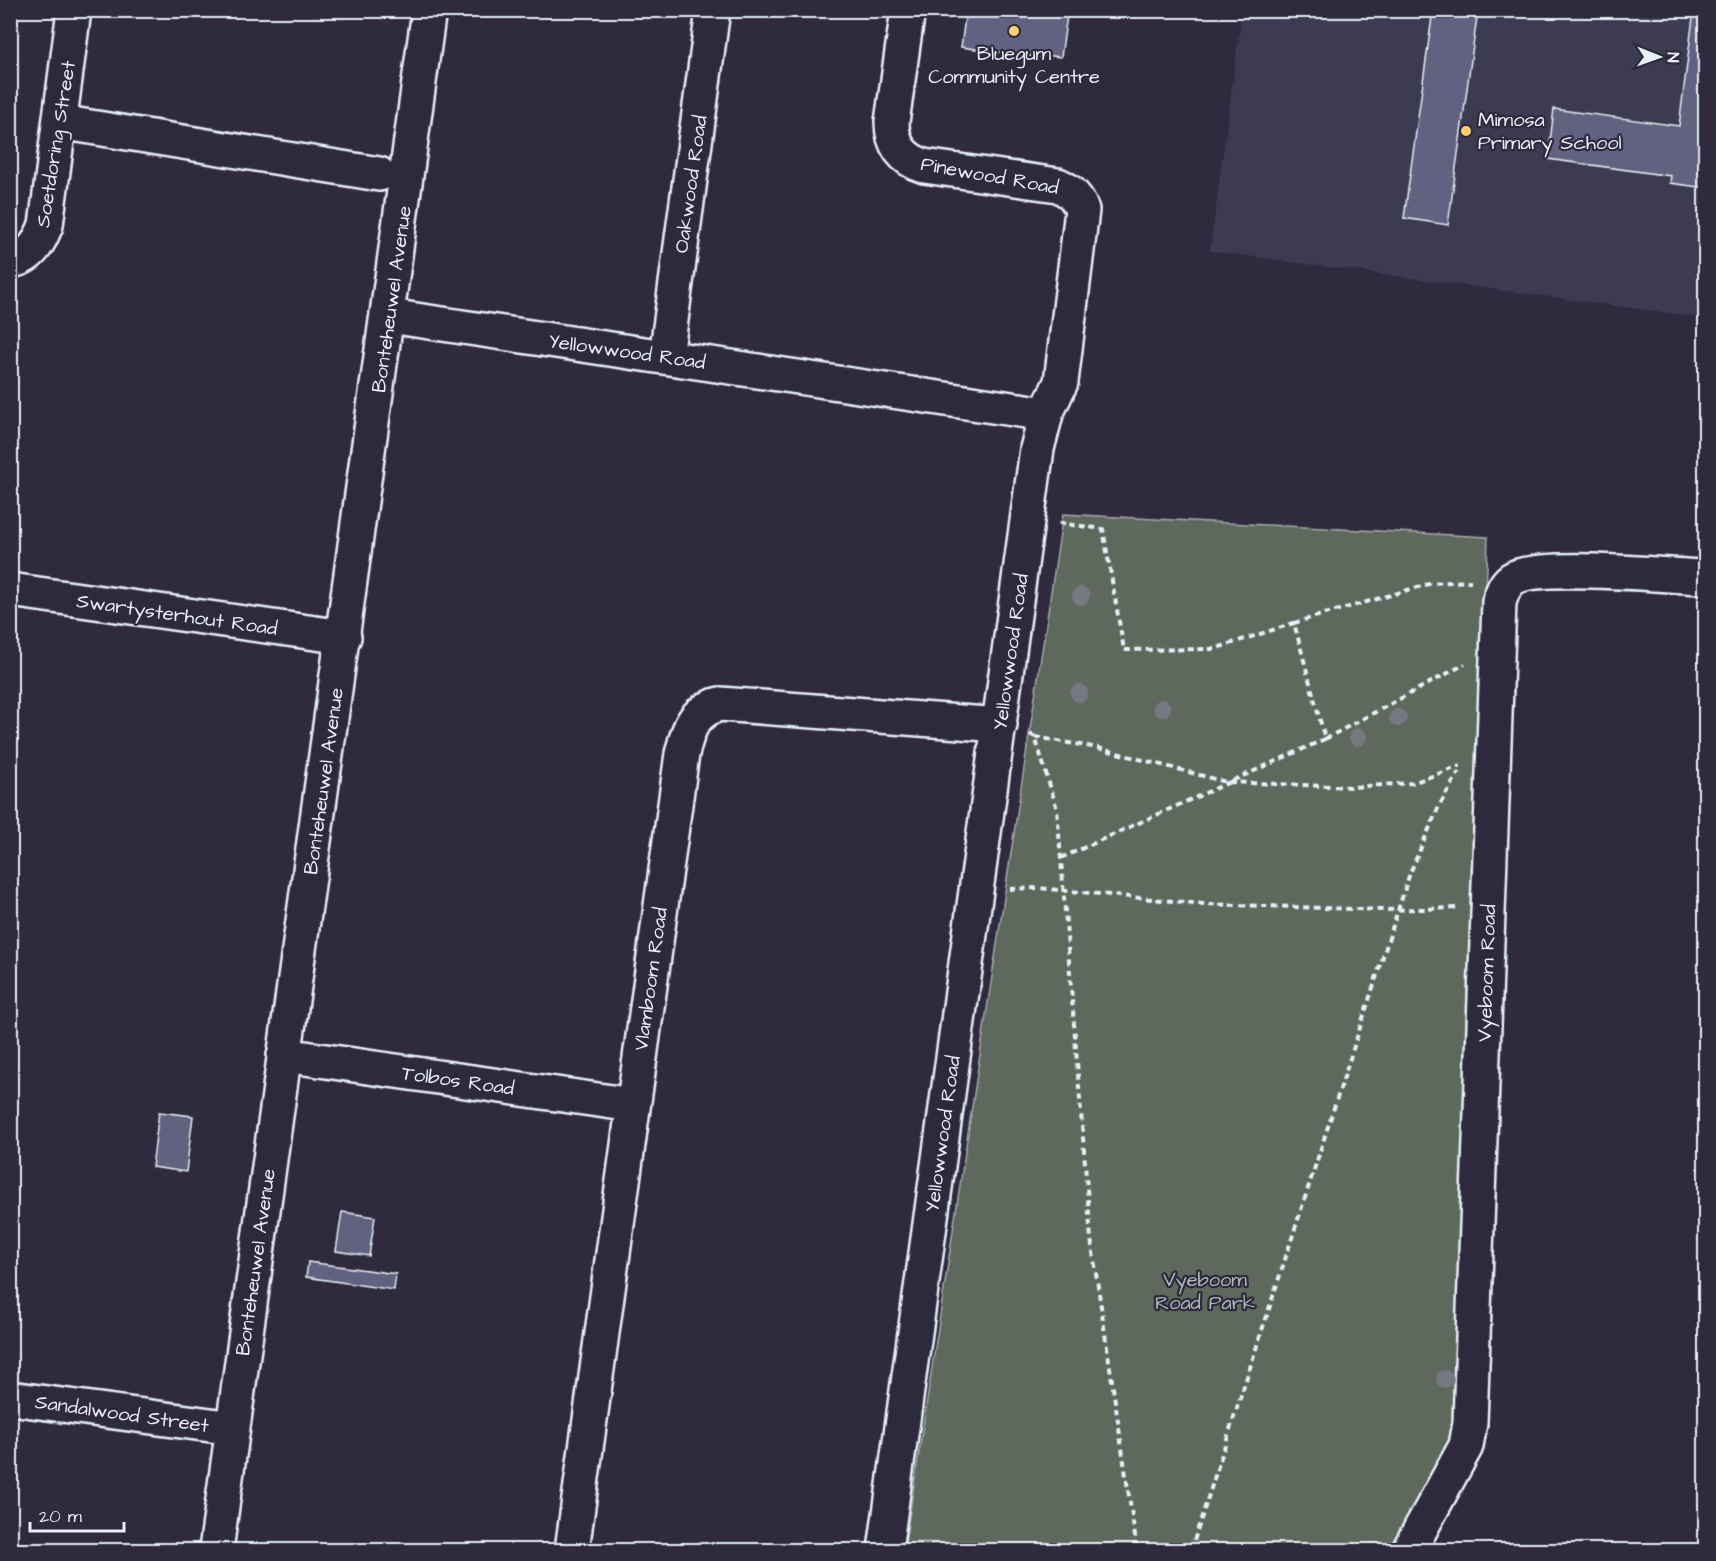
<svg xmlns="http://www.w3.org/2000/svg" width="1716" height="1561" font-family="'Architects Daughter',sans-serif">
<rect width="100%" height="100%" fill="#2f2a3d"/>
<filter id="ink" filterUnits="userSpaceOnUse"><feTurbulence type="fractalNoise" baseFrequency=".0167" numOctaves="2"/><feDisplacementMap in="SourceGraphic" scale="12" xChannelSelector="R" yChannelSelector="G"/><feConvolveMatrix kernelMatrix="1 2 1 2 8 2 1 2 1" color-interpolation-filters="sRGB"/></filter>
<g filter="url(#ink)">
<path fill="#3e3b51" d="M1242,11H1705V318L1210,251Z"/>
<path fill="#5e685d" stroke="#a3acaa" stroke-width="1.5" d="M1063,514L1488,537L1459,1428L1396,1550H904Z"/>
<path fill="#626280" stroke="#e8f1f8" stroke-width="1.5" d="M966,10H1048V13L1067,16L1061,57L1042,55V58L961,47Z
M1433,10H1478L1448,225L1404,218Z
M1694,10H1706V188L1670,183L1671,176L1548,159L1554,109L1679,126Z
M159,1112L193,1116L186,1172L152,1167Z
M342,1212L375,1217L369,1256L336,1251Z
M308,1262L396,1274L394,1290L306,1277Z"/>
<g fill="none" stroke-linecap="round" stroke-linejoin="round">
<defs>
<path id="minor" d="M908,10L892,122C892,144 902,159 924,166L1058,185C1071,191 1077,197 1082,210L1061,382L1046,414
M78,125L379,174
M10,261C31,258 39,243 46,225L74,10
M389,316L1046,414L1037,449L885,1550
M666,357L713,10
M10,590L344,637
M284,1055L633,1105
M10,1398L233,1428
M216,1550L429,10
M572,1550L682,754C688,729 693,711 720,704L1000,725
M1409,1550L1466,1446L1470,1423L1499,602C1502,593 1504,585 1512,579C1537,562 1669,576 1706,577"/>
</defs>
<use href="#minor" stroke="#e8f1f8" stroke-width="38"/>
<path stroke="#e8f1f8" stroke-width="4" stroke-dasharray="6 4.5" stroke-linecap="butt" d="M1059,523L1103,529L1124,650L1214,649L1294,623
M1030,734L1035,737L1057,809L1091,1239L1137,1550
M1035,737L1098,748L1226,782L1352,787L1412,783L1460,766
M1325,739L1465,664
M1061,858L1325,739L1294,623L1432,583L1471,581
M1010,889L1038,888L1204,904L1384,910L1457,908
M1191,1550L1410,873L1439,806L1459,772"/>
<use href="#minor" stroke="#2f2a3d" stroke-width="33"/>
</g>
<g fill="#767982">
<circle cx="1081" cy="596" r="9"/>
<circle cx="1079" cy="693" r="9"/>
<circle cx="1162" cy="708" r="9"/>
<circle cx="1398" cy="718" r="9"/>
<circle cx="1358" cy="737" r="9"/>
<circle cx="1445" cy="1379" r="9"/>
</g>
</g>
<g fill="#ffd166" stroke="#2f2a3d" stroke-width="2">
<circle cx="1014" cy="31" r="6"/>
<circle cx="1466" cy="131" r="6"/>
</g>
<g text-anchor="middle" stroke-width="4.5" stroke-linejoin="round" paint-order="stroke">
<g font-size="20" fill="#e8f1f8" stroke="#2f2a3d">
<text x="1014" y="60">Bluegum<tspan x="1014" dy="23">Community Centre</tspan></text>
<text x="1478" y="126" text-anchor="start">Mimosa<tspan x="1478" dy="23">Primary School</tspan></text>
</g>
<g font-size="20" fill="#e8f1f8" stroke="#2f2a3d">
<text transform="translate(55 144) rotate(-81)" y="7">Soetdoring Street</text>
<text transform="translate(990 175) rotate(10)" y="7">Pinewood Road</text>
<text transform="translate(690 184) rotate(-82)" y="7">Oakwood Road</text>
<text transform="translate(391 299) rotate(-82)" y="7">Bonteheuwel Avenue</text>
<text transform="translate(627 351) rotate(8)" y="7">Yellowwood Road</text>
<text transform="translate(177 614) rotate(8)" y="7">Swartysterhout Road</text>
<text transform="translate(1010 652) rotate(-82)" y="7">Yellowwood Road</text>
<text transform="translate(323 781) rotate(-82)" y="7">Bonteheuwel Avenue</text>
<text transform="translate(1486 973) rotate(-88)" y="7">Vyeboom Road</text>
<text transform="translate(650 979) rotate(-82)" y="7">Vlamboom Road</text>
<text transform="translate(458 1080) rotate(8)" y="7">Tolbos Road</text>
<text transform="translate(942 1134) rotate(-82)" y="7">Yellowwood Road</text>
<text transform="translate(255 1262) rotate(-82)" y="7">Bonteheuwel Avenue</text>
<text transform="translate(122 1413) rotate(8)" y="7">Sandalwood Street</text>
</g>
<g font-size="20" fill="#b1baba" stroke="#2f2a3d">
<text x="1205" y="1286">Vyeboom<tspan x="1205" dy="23">Road Park</tspan></text>
</g>
</g>
<rect width="1716" height="1561" fill="none" stroke="#2f2a3d" stroke-width="36"/>
<rect x="18" y="18" width="1680" height="1525" fill="none" stroke="#e8f1f8" stroke-width="2" filter="url(#ink)"/>
<g transform="translate(1659 57) rotate(91)" stroke="#2f2a3d" stroke-width="4.5" paint-order="stroke">
<path d="M0-4.5L10 22L0 15L-10 22Z" fill="#e8f1f8"/>
<text y="-9" font-size="16" font-weight="bold" text-anchor="middle" fill="#e8f1f8">N</text>
</g>
<path d="M30 1522v9h94v-9" fill="none" stroke="#e8f1f8" stroke-width="3"/>
<text x="39" y="1522" font-size="18" fill="#e8f1f8" stroke="#2f2a3d" stroke-width="4.5" paint-order="stroke">20 m</text>
</svg>
